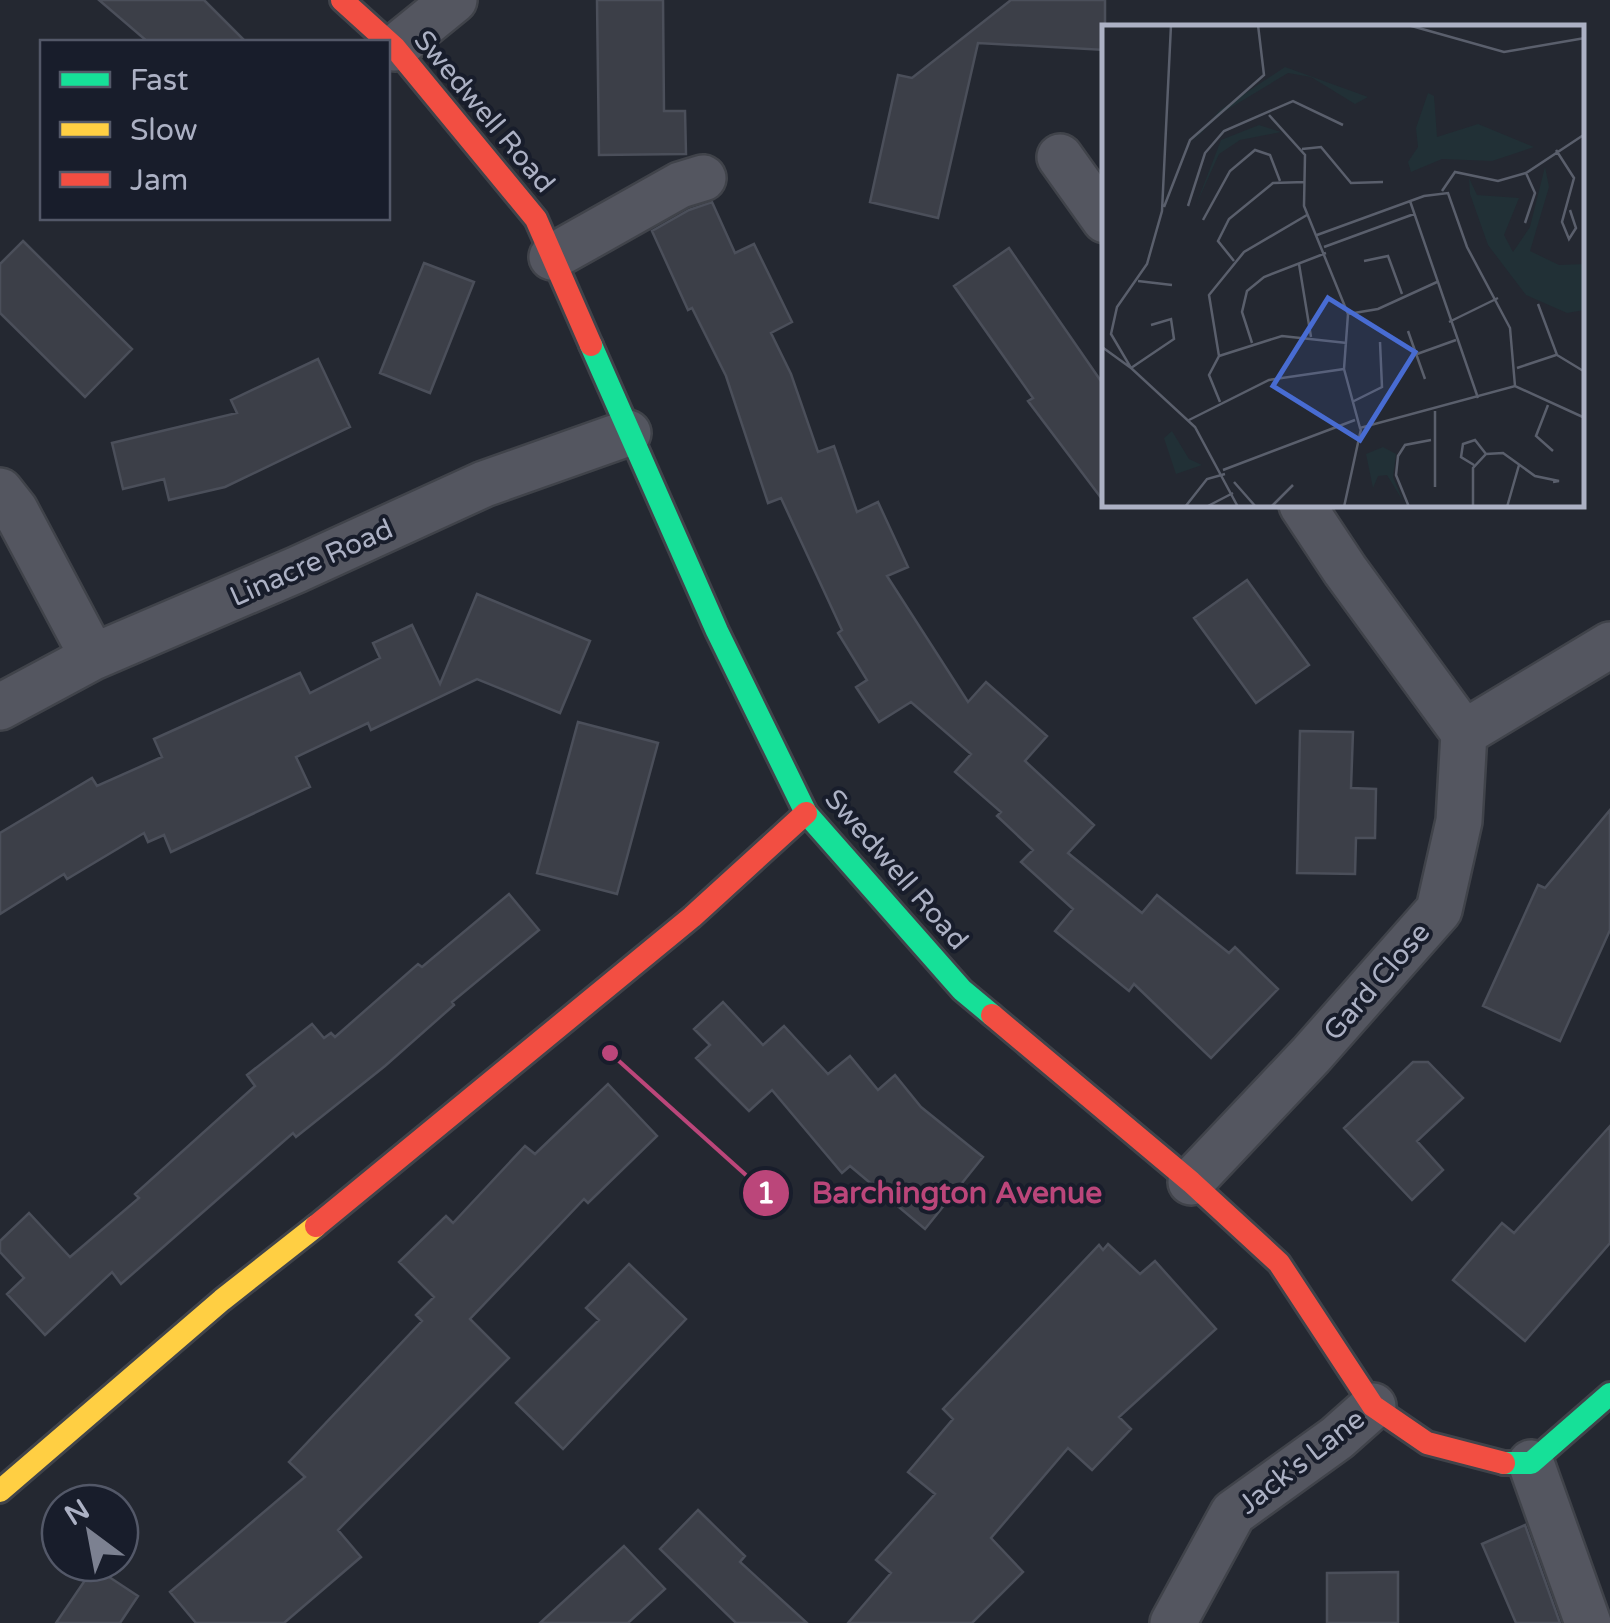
<svg xmlns="http://www.w3.org/2000/svg" width="1610" height="1623" font-family="'Varela Round',sans-serif">
<rect width="100%" height="100%" fill="#242831"/>
<path fill="#3c3f48" stroke="#4b4f5a" stroke-width="2.5" d="M99,0H204L246,42H148Z
M597,0H663L664,111H685L686,154L599,155Z
M1011,0H1105V50L978,43L938,218L870,202L898,75L912,78Z
M712,202L735,253L754,244L792,322L771,333L791,374L818,452L834,446L857,512L878,502L908,567L887,576L968,702L986,682L1047,736L1025,761L1094,825L1068,853L1142,913L1157,895L1229,953L1235,947L1278,989L1211,1058L1134,984L1129,991L1055,931L1073,909L1021,862L1033,850L997,816L1001,812L955,772L971,754L911,702L879,722L856,687L867,680L838,633L842,630L781,498L768,503L726,376L692,308L688,310L652,231L689,210Z
M23,241L132,349L85,397L0,313V264Z
M1009,248L1105,387V503L1028,401L1033,398L954,286Z
M424,263L474,282L430,393L380,373Z
M318,359L350,427L225,487L169,500L164,479L123,489L112,443L237,413L231,400Z
M1247,580L1309,665L1256,703L1194,618Z
M477,594L590,641L560,713L477,679L371,730L368,723L296,757L310,787L171,852L164,835L148,842L144,833L67,879L64,874L0,914V833L92,778L97,786L162,757L154,739L300,673L310,693L380,658L373,643L412,625L440,684Z
M578,722L658,743L617,894L537,873Z
M1300,731L1353,732L1351,788L1376,789L1375,838H1356L1355,874L1297,873Z
M1610,810V930L1560,1041L1483,1006L1538,885L1545,888Z
M509,894L539,930L452,1002L454,1005L385,1066L296,1137L293,1133L121,1284L112,1272L45,1335L7,1294L24,1278L0,1252V1241L29,1213L70,1257L139,1198L135,1194L255,1086L247,1075L312,1024L324,1038L331,1033L335,1037L418,964L422,967Z
M723,1002L763,1045L784,1026L828,1074L850,1056L878,1090L895,1075L921,1107L983,1157L925,1229L850,1166L842,1173L772,1090L749,1111L696,1058L710,1045L694,1029Z
M1413,1062H1428L1463,1098L1417,1141L1443,1170L1412,1200L1344,1128Z
M608,1084L657,1136L588,1203L584,1199L470,1319L509,1358L338,1530L361,1557L284,1623H196L170,1592L305,1477L289,1462L422,1321L416,1315L434,1297L399,1262L446,1216L453,1223L525,1146L535,1154Z
M1610,1126V1243L1525,1341L1453,1280L1502,1223L1514,1233Z
M1108,1244L1140,1274L1155,1261L1216,1329L1119,1417L1131,1429L1092,1470L1068,1448L991,1538L1023,1572L972,1623H848L891,1573L876,1560L935,1494L908,1472L953,1419L943,1409L1099,1245L1103,1250Z
M629,1264L686,1319L563,1449L516,1403L599,1320L586,1308Z
M698,1510L745,1556L740,1562L807,1623H736L660,1549Z
M1525,1525L1560,1623H1516L1482,1544Z
M624,1546L665,1589L628,1623H540Z
M94,1567L138,1596L120,1623H56Z
M1398,1572V1623H1327V1573Z"/>
<g fill="none" stroke-linecap="round" stroke-linejoin="round">
<defs>
<path id="street" d="M395,48L454,0
M1060,157L1105,220
M552,257L680,185L703,178
M0,491L15,510L93,657
M0,707L93,657L296,570L484,484L628,433
M1464,733L1610,645
M1191,1182L1311,1055L1439,910L1459,821L1464,733L1345,570L1302,505
M1531,1463L1588,1623
M1173,1623L1233,1513L1337,1438L1373,1406"/>
<path id="fast" d="M591,345L717,631L806,813L962,990L992,1015
M1504,1463H1531L1610,1394"/>
<path id="slow" d="M0,1491L222,1300L316,1226"/>
<path id="jam" d="M342,0L395,48L536,219L591,345
M992,1015L1191,1182L1279,1263L1373,1406L1427,1443L1504,1463
M316,1226L692,917L806,813"/>
</defs>
<use href="#street" stroke="#40434a" stroke-width="50"/>
<use href="#fast" stroke="#40434a" stroke-width="28"/>
<use href="#slow" stroke="#40434a" stroke-width="28"/>
<use href="#jam" stroke="#40434a" stroke-width="28"/>
<use href="#street" stroke="#545660" stroke-width="45"/>
<use href="#fast" stroke="#16e098" stroke-width="22"/>
<use href="#slow" stroke="#ffcf43" stroke-width="22"/>
<use href="#jam" stroke="#f24e42" stroke-width="22"/>
</g>
<g text-anchor="middle" stroke-width="8" stroke-linejoin="round" paint-order="stroke">
<g font-size="28" fill="#acb1c4" stroke="#181d2b">
<text transform="translate(485 111) rotate(50)" y="10">Swedwell Road</text>
<text transform="translate(311 562) rotate(-24)" y="10">Linacre Road</text>
<text transform="translate(897 869) rotate(49)" y="10">Swedwell Road</text>
<text transform="translate(1376 981) rotate(-49)" y="10">Gard Close</text>
<text transform="translate(1301 1461) rotate(-38)" y="10">Jack's Lane</text>
</g>
</g>
<g transform="translate(1102 25)">
<rect width="482" height="482" fill="#242831"/>
<path d="M183,42L266,72L253,79L209,52L186,48L118,89L89,118L118,85ZM326,68L332,71L335,112L376,99L432,122L390,136L340,134L309,147L306,137L316,122L314,103ZM157,100L179,107L138,115L117,129L94,180L119,115ZM443,142L447,162L428,226L457,240L482,239V285L465,288L424,270L386,220L368,169L367,153L375,170L417,173L402,210L411,227L428,202ZM70,406L87,434L100,440L74,449L62,413ZM281,422L294,429L291,452L301,476L285,450L276,451L271,463L264,429Z" fill="#213036"/>
<path fill="none" stroke="#5a5f6c" stroke-width="2.5" d="M69,0L60,186L45,239L15,282L9,309L29,343L93,402L136,482M306,0L402,27L483,13M167,90L203,130L202,181L246,289L242,344L258,403L413,361L483,393M200,124L219,122L249,158L281,157M454,125L472,153L460,197L467,214L474,203L468,185M340,166L353,147L396,156L424,148L483,109M308,176L376,373M86,181L103,128L122,106L191,76L241,100M62,182L88,115L162,50L156,0M101,195L128,146L153,125L168,130L178,156M423,198L433,168L424,148M215,210L322,171L346,168L365,222L408,303L413,361M222,222L312,189M132,236L116,216L127,194L171,158L203,157M262,236L286,231L300,269M197,239L209,312M36,256L70,260M436,279L455,330L483,347M246,289L276,284L335,257M347,297L396,273M306,306L323,354M150,318L140,287L145,266L162,252L224,228M0,322L29,343L72,314L69,294L49,300M315,329L354,315M117,331L180,311L245,318M415,343L454,330M118,377L107,350L117,331L107,270L142,227L205,190M250,377L280,362L278,317M446,380L434,411L451,426M87,395L167,355L242,344M372,440L359,432L361,419L373,415L384,429M121,445L253,395M132,457L154,482M333,462V386M83,482L105,454L123,449M104,482L131,468M169,482L191,460M242,482L259,404M307,482L294,450L296,431L303,420L329,415M371,482V443L384,429L401,428L433,451L457,456L451,457M405,482L417,440"/>
<path fill="#486cd2" fill-opacity="0.15" stroke="#486cd2" stroke-width="5" d="M226,273L313,327L258,415L171,361Z"/>
<rect width="482" height="482" fill="none" stroke="#acb1c4" stroke-width="5"/>
</g>
<path fill="none" stroke="#bb467a" stroke-width="4" d="M610 1053L766 1193"/>
<g fill="#bb467a" stroke="#181d2b" stroke-width="4">
<circle cx="610" cy="1053" r="10"/>
<circle cx="766" cy="1193" r="25"/>
</g>
<g font-size="30" text-anchor="middle" font-weight="bold" fill="#fff">
<text x="766" y="1203">1</text>
</g>
<g font-size="30" text-anchor="middle" font-weight="bold" fill="#bb467a" stroke="#181d2b" stroke-width="8" stroke-linejoin="round" paint-order="stroke">
<text x="957" y="1203">Barchington Avenue</text>
</g>
<rect x="40" y="40" width="350" height="180" fill="#181d2b" stroke="#535868" stroke-width="2.5"/>
<rect x="60" y="72" width="50" height="15" fill="#16e098" stroke="#535868" stroke-width="2.5"/>
<text x="130" y="90" font-size="30" fill="#acb1c4">Fast</text>
<rect x="60" y="122" width="50" height="15" fill="#ffcf43" stroke="#535868" stroke-width="2.5"/>
<text x="130" y="140" font-size="30" fill="#acb1c4">Slow</text>
<rect x="60" y="172" width="50" height="15" fill="#f24e42" stroke="#535868" stroke-width="2.5"/>
<text x="130" y="190" font-size="30" fill="#acb1c4">Jam</text>
<g transform="translate(90 1533) rotate(328)"><circle r="48" fill="#181d2b" stroke="#535868" stroke-width="2.5"/>
<path d="M0-8L18 38L0 25L-18 38Z" fill="#7c8191"/>
<text y="-15" font-size="28" font-weight="bold" text-anchor="middle" fill="#acb1c4">N</text>
</g>
</svg>
